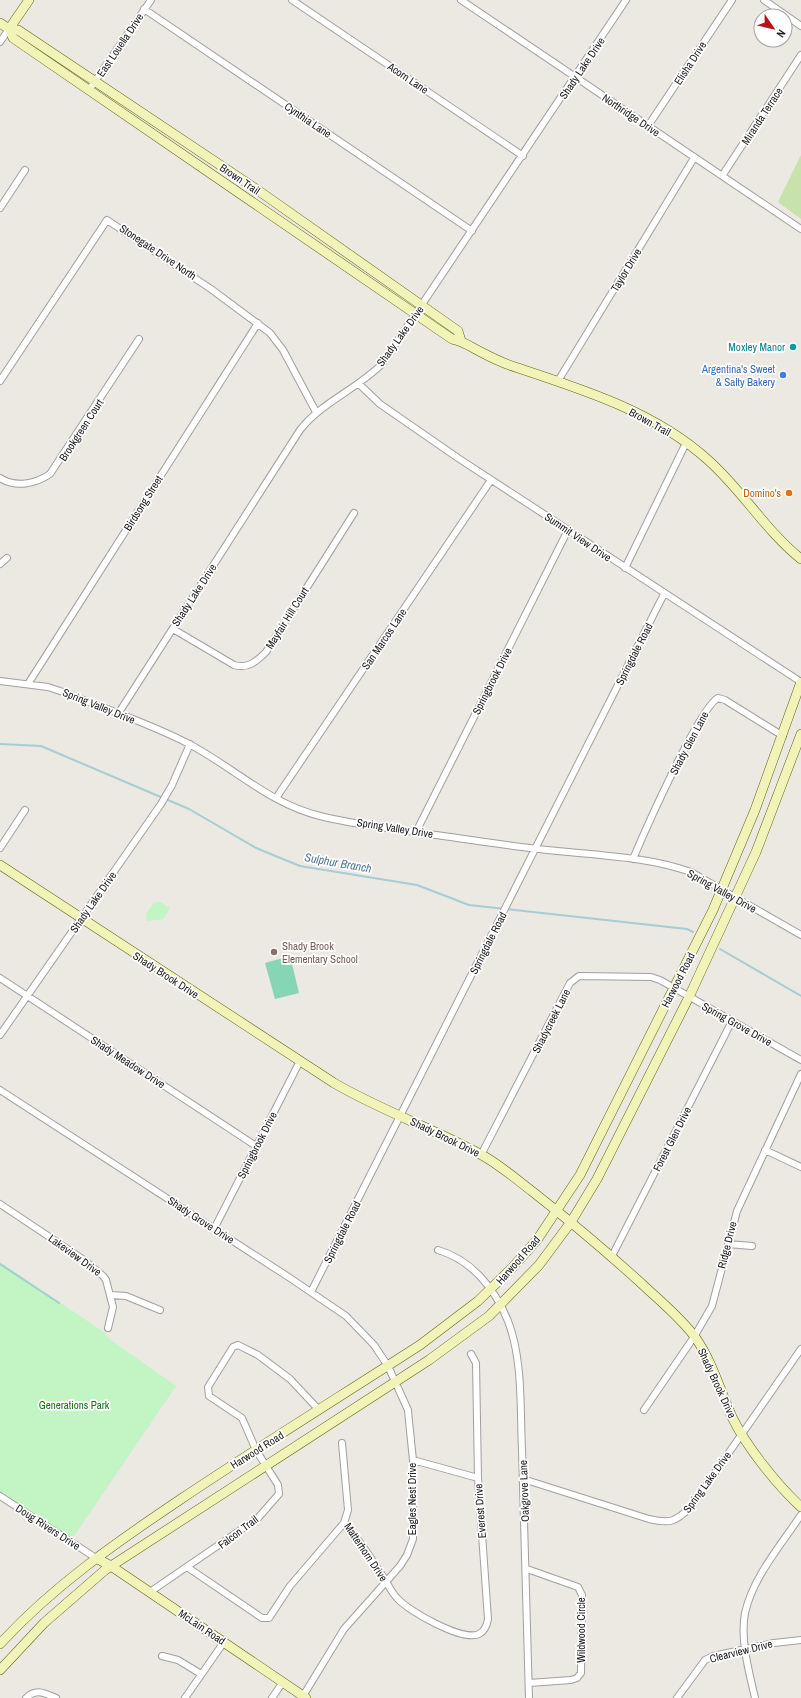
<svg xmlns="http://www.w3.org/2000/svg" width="801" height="1698" font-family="'Archivo Narrow',sans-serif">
<rect width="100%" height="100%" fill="#ece8e2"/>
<path fill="#c8e2ac" d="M801,155V219L778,202Z"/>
<path fill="#c2f4c4" d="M160,902L170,908L163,919L147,921L146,914L154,903Z
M0,1262L105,1333L109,1339L176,1386L70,1542L0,1496Z"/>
<path fill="#86d5b4" d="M290,956L299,993L275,999L265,963Z"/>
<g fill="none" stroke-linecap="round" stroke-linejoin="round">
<path stroke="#a6cdd6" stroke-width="2" d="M0,744L41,746L189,809L256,848L300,866L417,885L469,905L687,929L693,932
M720,949L801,996
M0,1264L59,1303"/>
<defs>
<path id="street" d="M292,0L523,156
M461,0L801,229
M764,0L801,26
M144,9L472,231
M0,42L9,29
M89,90L151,0
M648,126L732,0
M722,176L801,55
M0,208L25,170
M0,381L107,220L211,289L270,333L283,350L316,412
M558,381L694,158
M359,384L380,404L458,458L801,682
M0,478C16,488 35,484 50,474L139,339
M0,564L7,558
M625,568L686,443
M173,629L234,665C248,669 256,662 266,652L354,513
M0,681L48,687L63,692C105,709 149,723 189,744C233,767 270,804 320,816C355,825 392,828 428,834C467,839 507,846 547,850C594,855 645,856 691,872L801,935
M28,684L258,323
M118,714L300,430C322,402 357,389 382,364L626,0
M276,798L491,480
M416,832L568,530
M0,848L25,810
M633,859C644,833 699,708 718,698L725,700L783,736
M0,978L256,1146
M0,1035L161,804L172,785L190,744
M0,1090L290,1278L346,1316L374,1345L388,1366L408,1410L409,1421L413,1460V1539L407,1555L400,1566L344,1629L303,1696
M765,1150L801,1167
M481,1155L570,983L579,976L651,977L660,980L801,1060
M0,1204L84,1260L103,1276L106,1280L113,1307L108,1328
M214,1229L300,1061
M728,1244L752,1246
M438,1250C472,1260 495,1289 508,1321C523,1360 520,1408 522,1450C525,1532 526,1615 529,1698
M612,1256L732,1021
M311,1292L664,594
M111,1295L126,1296L160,1310
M644,1410L694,1337L712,1306L737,1211L801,1074
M342,1443L348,1510L344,1523C360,1540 371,1558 384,1578C388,1584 391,1592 397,1598C408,1611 463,1642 479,1634C485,1631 487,1625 488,1619L478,1478L476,1363L471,1354
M413,1460L478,1478
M523,1479L649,1519C670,1524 675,1522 691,1507L801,1349
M0,1496L96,1558
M187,1567L262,1618H269L290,1586L344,1523
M527,1569L578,1587L582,1595L581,1673L577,1678L571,1680L529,1683
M150,1592L258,1518L279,1494L278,1485L256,1450L242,1418L209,1396L208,1387L233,1347L238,1345L258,1355L290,1379L319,1410
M162,1656L178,1660L201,1674
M26,1698C36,1688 44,1693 56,1698
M185,1698L224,1642
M272,1698L283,1682
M677,1698L705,1660L713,1656L774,1643L801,1640
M755,1698C749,1671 740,1641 745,1613C753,1577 781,1545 801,1515"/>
<path id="secondary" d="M0,23L9,29L18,30L259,191L458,331L461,341
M9,29L13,38L452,339C463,341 469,346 479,351C492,358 505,364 518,368C584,390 655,412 708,460C742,490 765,530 801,559
M9,29L29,0
M0,865L334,1083C380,1110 432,1128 480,1154C499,1164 516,1179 533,1192C570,1221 607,1252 642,1284C660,1301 680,1317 695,1337C712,1361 720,1390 732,1417C746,1446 777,1485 801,1507
M96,1558L111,1566L306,1698
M0,1644C53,1586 117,1542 181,1499C260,1446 341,1396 420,1345L478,1301L512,1268L537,1240L580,1175L713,910L755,810L801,682
M0,1670L44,1623L105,1570L429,1360L489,1316L539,1265L571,1222L597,1179L689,997L756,852L801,734"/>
</defs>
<use href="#street" stroke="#a0a0a0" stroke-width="8"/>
<use href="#secondary" stroke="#60670e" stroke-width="10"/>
<use href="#street" stroke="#fff" stroke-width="6"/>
<use href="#secondary" stroke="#f1f3b9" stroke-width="9"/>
</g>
<circle fill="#0f9aa8" stroke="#fff" stroke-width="1.5" cx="793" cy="347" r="4"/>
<circle fill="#3f7fe0" stroke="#fff" stroke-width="1.5" cx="783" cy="375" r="4"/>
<circle fill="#e8710a" stroke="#fff" stroke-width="1.5" cx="789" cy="493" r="4"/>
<circle fill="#8d6e63" stroke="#fff" stroke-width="1.5" cx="274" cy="952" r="4"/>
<g text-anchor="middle" stroke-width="3.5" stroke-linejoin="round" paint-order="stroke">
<g font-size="11" fill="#1c1c1c" stroke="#fff">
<text transform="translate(120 45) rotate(-56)" y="4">East Louella Drive</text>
<text transform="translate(690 63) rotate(-57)" y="4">Elisha Drive</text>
<text transform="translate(582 68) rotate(-56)" y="4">Shady Lake Drive</text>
<text transform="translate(408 78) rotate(34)" y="4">Acorn Lane</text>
<text transform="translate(631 115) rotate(34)" y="4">Northridge Drive</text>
<text transform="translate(762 116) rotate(-57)" y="4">Miranda Terrace</text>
<text transform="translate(308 120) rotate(34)" y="4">Cynthia Lane</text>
<text transform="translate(240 179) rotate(34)" y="4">Brown Trail</text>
<text transform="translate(158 252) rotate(34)" y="4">Stonegate Drive North</text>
<text transform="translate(626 270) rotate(-59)" y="4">Taylor Drive</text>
<text transform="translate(400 336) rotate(-54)" y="4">Shady Lake Drive</text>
<text transform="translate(650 422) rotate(29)" y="4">Brown Trail</text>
<text transform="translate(81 430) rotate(-57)" y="4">Brookgreen Court</text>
<text transform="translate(143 503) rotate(-58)" y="4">Birdsong Street</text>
<text transform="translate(578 537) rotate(34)" y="4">Summit View Drive</text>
<text transform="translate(194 595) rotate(-57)" y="4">Shady Lake Drive</text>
<text transform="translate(287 618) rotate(-58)" y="4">Mayfair Hill Court</text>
<text transform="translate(384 639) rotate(-56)" y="4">San Marcos Lane</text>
<text transform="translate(634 654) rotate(-63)" y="4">Springdale Road</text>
<text transform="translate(492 681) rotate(-63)" y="4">Springbrook Drive</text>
<text transform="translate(99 706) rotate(22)" y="4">Spring Valley Drive</text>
<text transform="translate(689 743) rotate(-62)" y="4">Shady Glen Lane</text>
<text transform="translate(395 828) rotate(9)" y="4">Spring Valley Drive</text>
<text transform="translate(722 891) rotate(29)" y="4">Spring Valley Drive</text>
<text transform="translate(93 902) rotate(-55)" y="4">Shady Lake Drive</text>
<text transform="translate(488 943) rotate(-63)" y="4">Springdale Road</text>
<text transform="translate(166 975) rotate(33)" y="4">Shady Brook Drive</text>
<text transform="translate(678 980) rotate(-63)" y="4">Harwood Road</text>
<text transform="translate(551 1021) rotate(-63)" y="4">Shadycreek Lane</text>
<text transform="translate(737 1024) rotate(29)" y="4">Spring Grove Drive</text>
<text transform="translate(128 1062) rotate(33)" y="4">Shady Meadow Drive</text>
<text transform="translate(445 1137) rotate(26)" y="4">Shady Brook Drive</text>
<text transform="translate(672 1139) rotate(-63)" y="4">Forest Glen Drive</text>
<text transform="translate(257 1145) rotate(-63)" y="4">Springbrook Drive</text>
<text transform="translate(201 1220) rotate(33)" y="4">Shady Grove Drive</text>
<text transform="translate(342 1232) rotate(-63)" y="4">Springdale Road</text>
<text transform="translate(727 1245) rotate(-76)" y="4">Ridge Drive</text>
<text transform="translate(75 1255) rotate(36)" y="4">Lakeview Drive</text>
<text transform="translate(518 1260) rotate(-49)" y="4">Harwood Road</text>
<text transform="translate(717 1383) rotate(65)" y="4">Shady Brook Drive</text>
<text transform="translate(257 1450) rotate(-32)" y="4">Harwood Road</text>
<text transform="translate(707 1482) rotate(-54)" y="4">Spring Lake Drive</text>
<text transform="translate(524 1491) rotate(-92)" y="4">Oakgrove Lane</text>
<text transform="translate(412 1499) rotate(-90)" y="4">Eagles Nest Drive</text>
<text transform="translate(480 1511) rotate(-94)" y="4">Everest Drive</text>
<text transform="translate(48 1527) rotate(33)" y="4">Doug Rivers Drive</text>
<text transform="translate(238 1532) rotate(-37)" y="4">Falcon Trail</text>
<text transform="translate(366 1552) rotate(56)" y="4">Matterhorn Drive</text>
<text transform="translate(202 1627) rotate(34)" y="4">McLain Road</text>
<text transform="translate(581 1630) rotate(-90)" y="4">Wildwood Circle</text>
<text transform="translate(741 1651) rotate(-14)" y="4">Clearview Drive</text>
</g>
<g font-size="11" fill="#0d838f" stroke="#fff" text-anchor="end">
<text x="785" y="351">Moxley Manor</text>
</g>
<g font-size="11" fill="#366cbe" stroke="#fff" text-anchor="end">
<text x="775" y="373">Argentina's Sweet<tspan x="775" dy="13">&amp; Salty Bakery</tspan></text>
</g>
<g font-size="11" fill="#c56008" stroke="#fff" text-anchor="end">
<text x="781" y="497">Domino's</text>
</g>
<g font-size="11" fill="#785e54" stroke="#fff" text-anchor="start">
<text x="282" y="950">Shady Brook<tspan x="282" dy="13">Elementary School</tspan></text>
</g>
<g font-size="11" fill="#156e1a" stroke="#fff">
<text x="74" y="1409">Generations Park</text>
</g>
<g font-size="12" font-style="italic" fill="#4e779b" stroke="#fff">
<text transform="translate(338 863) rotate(10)" y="4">Sulphur Branch</text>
</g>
</g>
<g transform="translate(773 28) rotate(124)"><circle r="19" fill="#ffffff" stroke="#a4a4a4"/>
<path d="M0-3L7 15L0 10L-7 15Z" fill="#b51216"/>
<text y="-6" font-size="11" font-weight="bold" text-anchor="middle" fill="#1c1c1c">N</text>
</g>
</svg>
